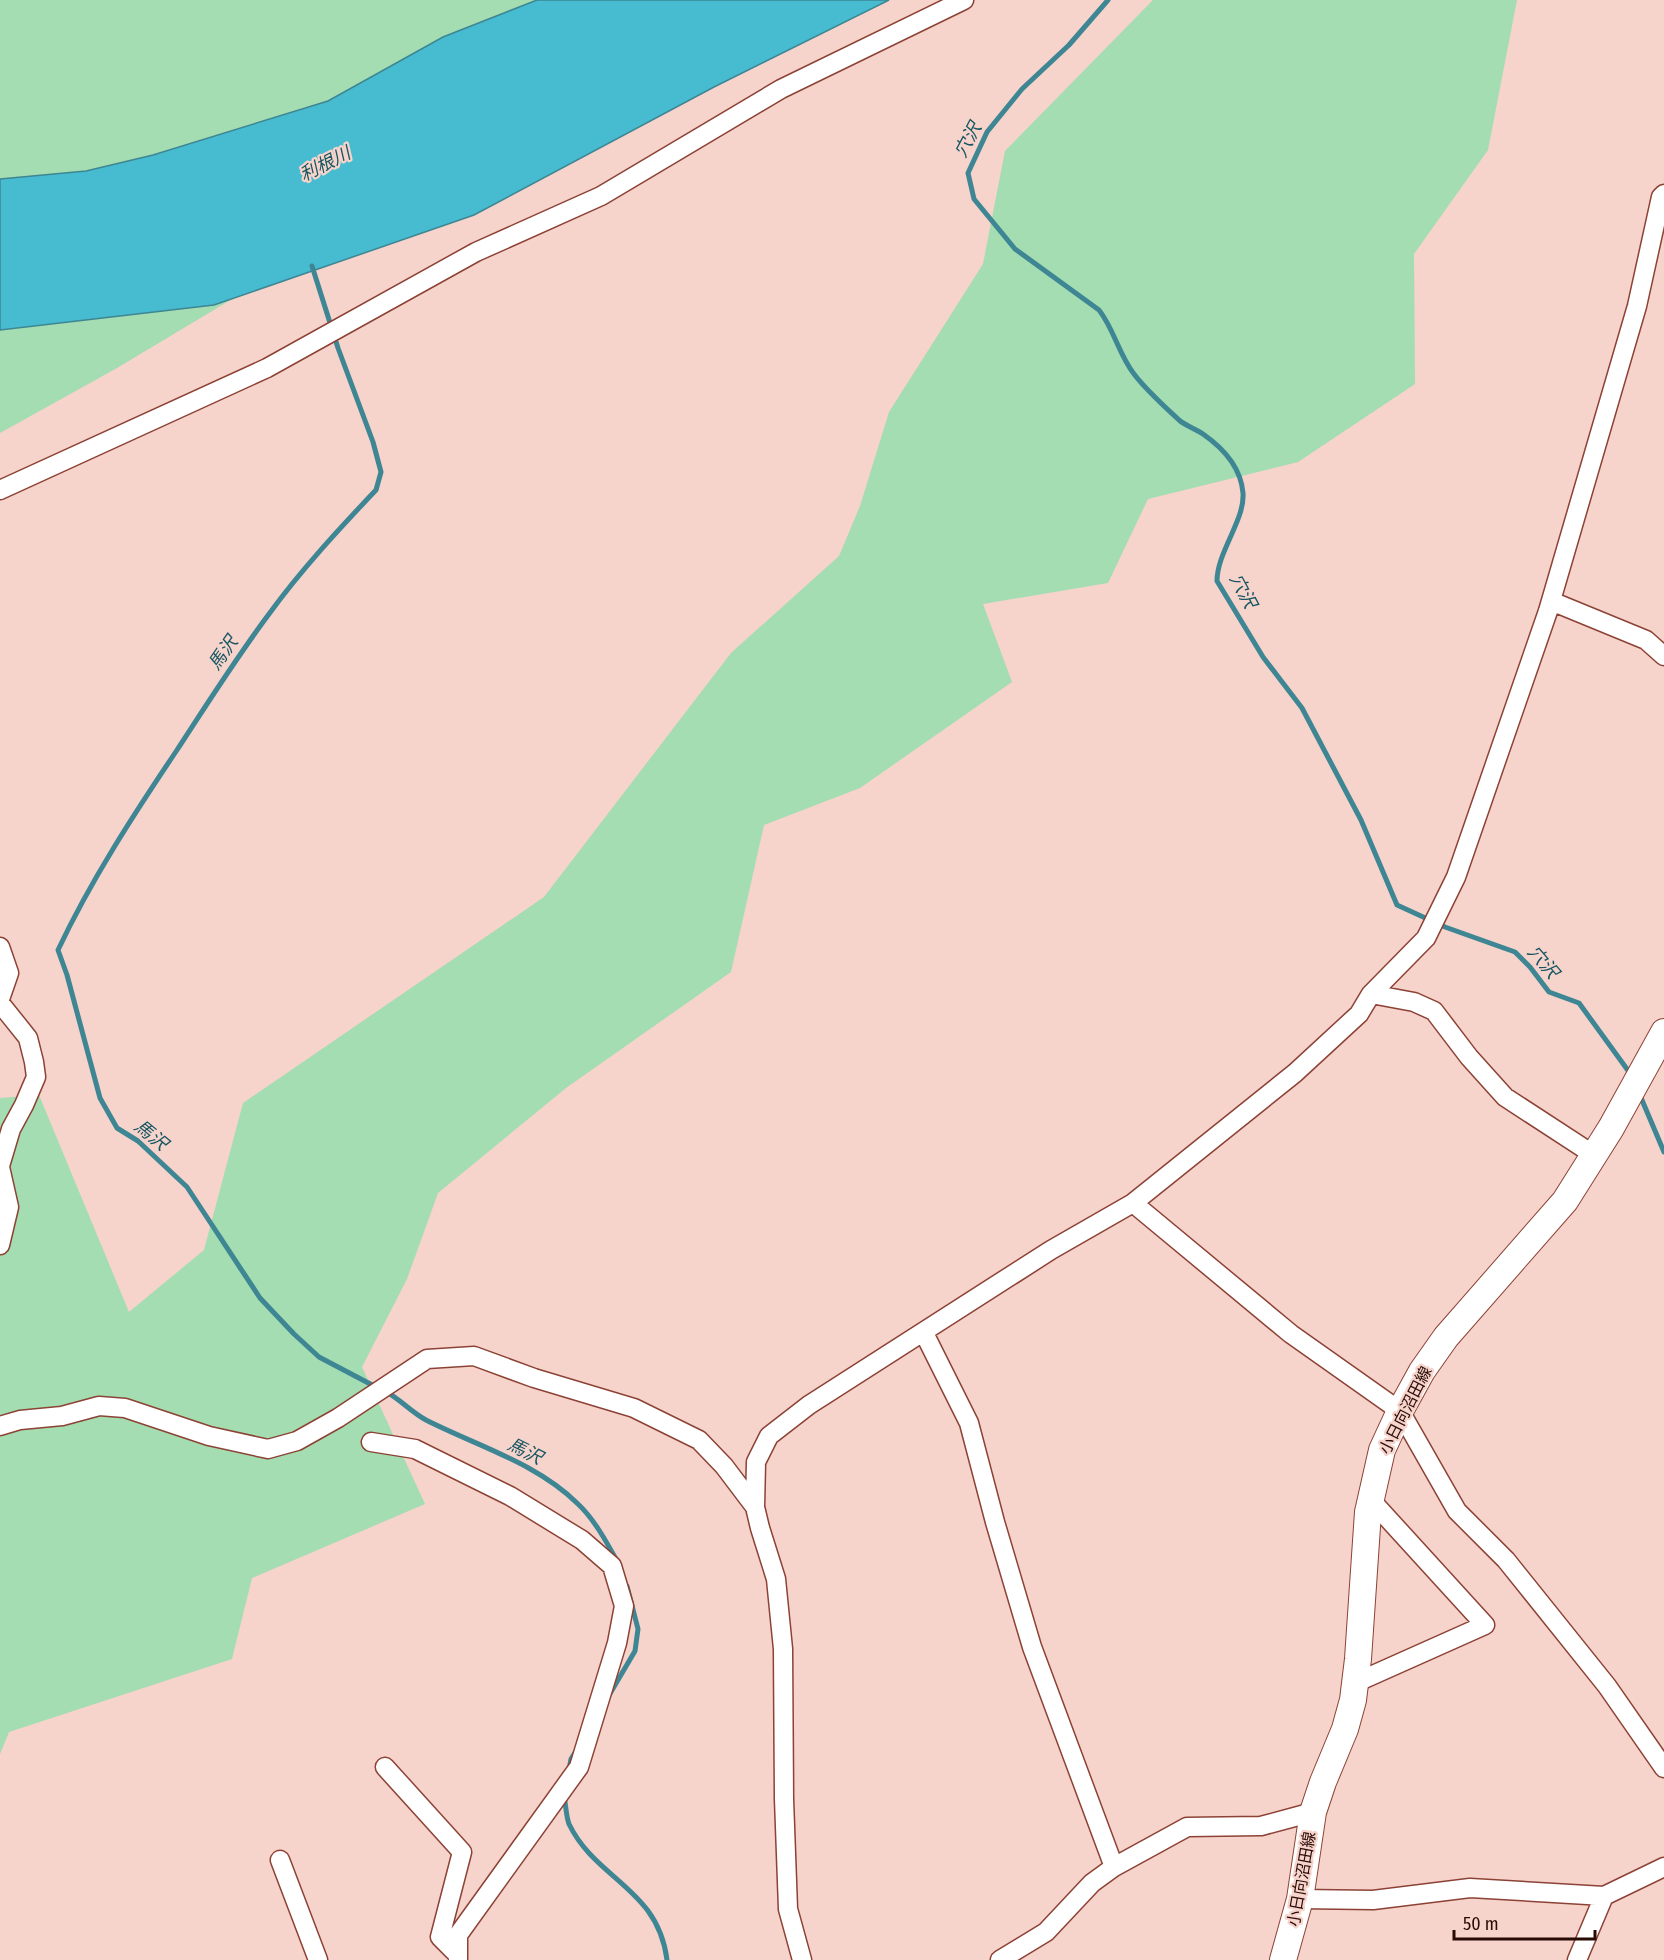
<svg xmlns="http://www.w3.org/2000/svg" width="1664" height="1960" font-family="'Fira Sans Condensed','Noto Sans JP',sans-serif">
<rect width="100%" height="100%" fill="#f6d3cb"/>
<path fill="#a3ddb1" d="M0,0H732L117,368L0,433Z
M1153,0H1517L1488,150L1414,254L1415,384L1298,462L1148,499L1108,583L983,604L1012,682L860,788L764,825L731,972L566,1088L438,1193L407,1279L362,1367L425,1504L252,1578L232,1659L9,1732L0,1754V1098L39,1095L129,1312L204,1250L243,1103L544,897L731,653L839,556L860,506L889,412L983,264L1005,151Z"/>
<path fill="#47bbd0" stroke="#3e8693" stroke-width="1.5" d="M537,0H889L714,87L474,215L214,305L0,330V179L86,171L153,155L328,101L443,37Z"/>
<g fill="none" stroke-linecap="round" stroke-linejoin="round">
<path stroke="#3e8693" stroke-width="5" d="M1108,0L1069,45L1022,89L987,132L968,173L974,199L1015,249L1099,310C1114,329 1119,355 1134,374C1146,390 1165,407 1179,420C1186,426 1196,429 1203,434C1223,448 1241,468 1243,493C1245,520 1217,552 1217,581L1263,657L1302,708L1361,820L1397,905L1445,927L1515,952L1530,967L1549,992L1579,1003L1632,1076
M312,266L338,348L373,442L381,472L376,490C339,529 301,570 269,614C236,658 207,704 177,750C134,814 91,880 58,950L67,975L100,1098L117,1128L138,1141L187,1187L260,1298L294,1334L319,1357L376,1387
M1639,1093L1664,1152
M385,1391C400,1399 411,1412 426,1420C477,1446 537,1463 578,1504C594,1519 606,1541 617,1561
M608,1697L635,1651L638,1629L627,1586
M569,1770L571,1759L576,1751
M564,1797C566,1805 566,1816 569,1824C596,1880 658,1888 667,1960"/>
<defs>
<path id="street" d="M0,490L267,368L476,252L601,196L781,89L964,0
M1551,601L1646,640L1664,656
M0,947L9,973L0,999
M1371,994L1414,1002L1434,1011L1469,1057L1505,1097L1594,1155
M0,1003L28,1038L34,1062L36,1077L24,1105L11,1129L0,1166
M0,1167L9,1207L0,1245
M1133,1203L1291,1334L1400,1411L1457,1511L1506,1560L1607,1686L1664,1768
M924,1333L969,1423L995,1522L1032,1647L1114,1867
M0,1426L20,1420L62,1416L99,1406L125,1408L209,1436L268,1449L297,1441L338,1418L427,1359L474,1356L534,1378L634,1408L699,1440L724,1466L755,1507
M371,1442L415,1449L510,1496L582,1540L612,1566L624,1606L617,1643L579,1767L458,1935V1960
M1355,1683L1485,1625L1371,1500
M385,1767L462,1852L440,1937L458,1955
M280,1860L318,1960
M1300,1899L1373,1900L1470,1888L1604,1896
M802,1960L788,1909L784,1799L783,1649L776,1579L760,1528L755,1507L756,1462L769,1436L809,1405L1051,1250L1133,1203L1295,1073L1359,1014L1371,994L1426,938L1456,877L1548,611L1637,306L1661,197L1664,194
M1000,1960L1046,1932L1092,1883L1114,1867L1187,1827L1261,1826L1313,1812
M1577,1960L1604,1896L1664,1867"/>
<path id="secondary" d="M1283,1960L1300,1899L1313,1812L1323,1782L1345,1729L1353,1700L1358,1659L1368,1512L1382,1450L1400,1411L1422,1371L1446,1337L1565,1201L1611,1128L1664,1032"/>
</defs>
<use href="#street" stroke="#8c4234" stroke-width="21"/>
<use href="#secondary" stroke="#8c4234" stroke-width="28"/>
<use href="#street" stroke="#fff" stroke-width="18"/>
<use href="#secondary" stroke="#fff" stroke-width="26"/>
</g>
<g text-anchor="middle" stroke-width="4.5" stroke-linejoin="round" paint-order="stroke">
<g font-size="16" fill="#290b06" stroke="#f6d3cb">
<text transform="translate(1405 1410) rotate(-63)" y="6">小日向沼田線</text>
<text transform="translate(1301 1879) rotate(-80)" y="6">小日向沼田線</text>
</g>
<g font-size="18" font-style="italic" fill="#155662" stroke="#f6d3cb">
<text transform="translate(968 140) rotate(-62)" y="6">穴沢</text>
<text transform="translate(325 164) rotate(-27)" y="6">利根川</text>
<text transform="translate(1243 591) rotate(62)" y="6">穴沢</text>
<text transform="translate(223 653) rotate(-55)" y="6">馬沢</text>
<text transform="translate(1543 962) rotate(49)" y="6">穴沢</text>
<text transform="translate(151 1135) rotate(39)" y="6">馬沢</text>
<text transform="translate(525 1451) rotate(26)" y="6">馬沢</text>
</g>
</g>
<path d="M1454 1930v9h141v-9" fill="none" stroke="#290b06" stroke-width="3"/>
<text x="1463" y="1930" font-size="18" fill="#290b06" stroke="#f6d3cb" stroke-width="4.5" paint-order="stroke">50 m</text>
</svg>
